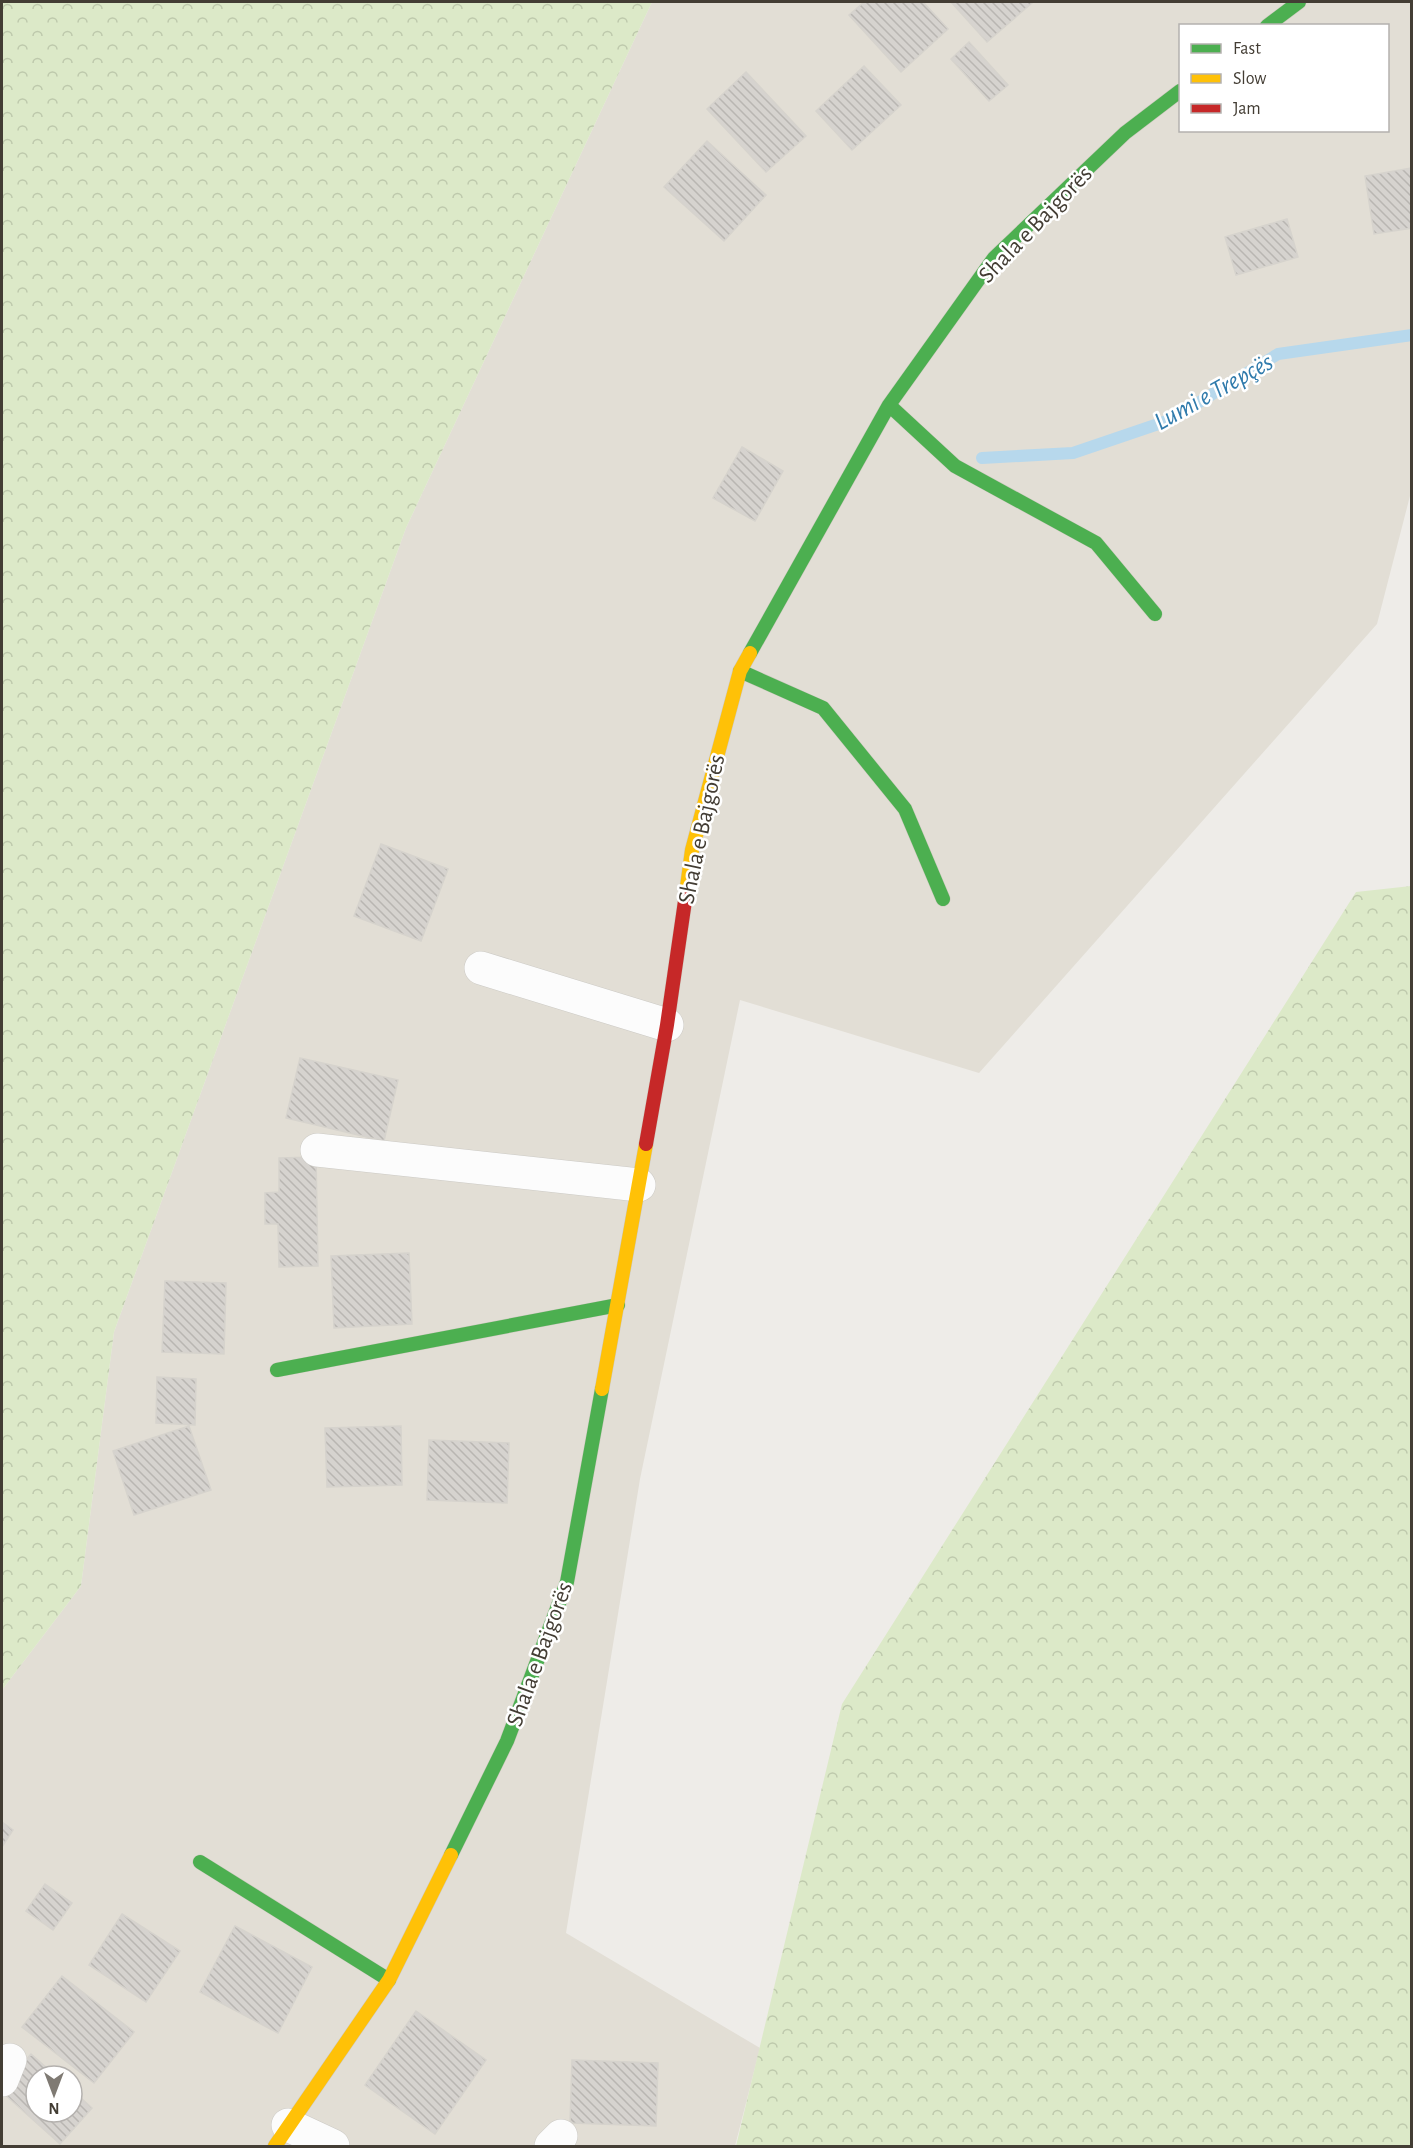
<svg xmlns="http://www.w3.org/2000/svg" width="1413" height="2148" font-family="'Alegreya Sans',sans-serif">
<defs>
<pattern id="forest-crowns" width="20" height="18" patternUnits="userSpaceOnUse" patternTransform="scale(1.5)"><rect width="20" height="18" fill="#dce9c8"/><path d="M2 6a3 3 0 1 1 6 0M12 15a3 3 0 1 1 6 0" fill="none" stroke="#bec9ac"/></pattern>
<pattern id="building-back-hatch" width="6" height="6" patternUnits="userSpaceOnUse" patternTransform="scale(1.5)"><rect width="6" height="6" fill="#d6d3cf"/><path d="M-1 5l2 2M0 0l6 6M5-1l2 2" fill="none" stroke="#b9b6b2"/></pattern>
</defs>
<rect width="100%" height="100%" fill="#eeece8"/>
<path fill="#e2ded5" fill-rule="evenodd" d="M652,2H1411V492L1377,624L979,1073L740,1000L640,1479L566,1933L760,2048L735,2146H2V1690L81,1586L114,1332L406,528ZM1180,26H1388V130H1180ZM36,2076H72V2112H36Z"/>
<path fill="url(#forest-crowns)" d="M2,2H652L406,528L114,1332L81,1586L2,1690Z
M1411,886V2146H736L842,1704L1356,892Z"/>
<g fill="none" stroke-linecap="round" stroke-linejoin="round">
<path stroke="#b7d8ec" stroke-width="12" d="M982,458L1073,453L1170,420L1278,354L1412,335"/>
</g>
<path fill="url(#building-back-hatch)" stroke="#d6d3cd" stroke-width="1.5" d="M864,2H923L948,29L901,72L849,15Z
M951,2H1031L1032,3L987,42Z
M969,42L1008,85L989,101L951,59Z
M864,66L901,105L852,150L816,111Z
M746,72L806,136L766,172L707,109Z
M707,141L766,195L724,241L664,187Z
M1412,168V228L1374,234L1365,176Z
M1287,219L1298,257L1236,275L1225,237Z
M742,447L783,471L755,521L713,498Z
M381,844L448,869L421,941L354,916Z
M300,1058L398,1080L384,1141L286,1118Z
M316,1157L318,1266L279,1267L278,1224H265V1193L279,1192V1158Z
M409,1253L412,1324L334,1328L331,1256Z
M165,1281L226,1283L224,1354L162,1352Z
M157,1377L196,1379L195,1425L156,1423Z
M189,1426L211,1490L134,1515L113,1451Z
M401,1426L402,1485L327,1487L325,1428Z
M429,1440L509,1443L507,1503L427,1500Z
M2,1822L13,1830L2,1847Z
M45,1884L72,1903L53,1930L26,1911Z
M122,1914L180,1951L146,2002L89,1965Z
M235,1926L312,1967L278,2033L200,1992Z
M62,1976L134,2032L94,2083L22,2027Z
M416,2011L486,2060L435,2134L365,2085Z
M31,2054L56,2076H36V2112H72V2090L92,2108L60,2144L2,2092V2087Z
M572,2060L658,2063L656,2126L570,2123Z"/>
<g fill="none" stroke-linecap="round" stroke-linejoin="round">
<defs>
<path id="street" d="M481,968L667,1025
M317,1150L639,1185
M2,2080L10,2060
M288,2125L333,2146
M551,2146L561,2136"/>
<path id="fast" d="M1267,26L1299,2
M889,405L955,466L1096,543L1155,614
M750,653L889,405L994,258L1125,133L1180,91
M740,671L823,708L905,809L943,899
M277,1370L618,1305
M451,1855L507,1741L567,1582L602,1389
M200,1862L389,1980"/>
<path id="slow" d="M686,894L692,850L740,671L750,653
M602,1389L646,1144
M275,2146L389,1980L451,1855"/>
<path id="jam" d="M646,1144L667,1025L686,894"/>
</defs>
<use href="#street" stroke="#cccac5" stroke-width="34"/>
<use href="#fast" stroke="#cdc9bf" stroke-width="15"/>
<use href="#slow" stroke="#cdc9bf" stroke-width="15"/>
<use href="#jam" stroke="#cdc9bf" stroke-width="15"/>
<use href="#street" stroke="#fcfcfc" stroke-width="33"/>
<use href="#fast" stroke="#4caf50" stroke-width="14"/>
<use href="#slow" stroke="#ffc107" stroke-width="14"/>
<use href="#jam" stroke="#c62828" stroke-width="14"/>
</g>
<g text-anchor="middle" stroke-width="5" stroke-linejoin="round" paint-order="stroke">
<g font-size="24" fill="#433d34" stroke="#fff">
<text transform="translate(1035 224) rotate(-46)" y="8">Shala e Bajgorës</text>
<text transform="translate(701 829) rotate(-78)" y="8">Shala e Bajgorës</text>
<text transform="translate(539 1654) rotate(-70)" y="8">Shala e Bajgorës</text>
</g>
<g font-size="26" font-style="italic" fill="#307bac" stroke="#fff">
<text transform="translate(1213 391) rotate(-29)" y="9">Lumi e Trepçës</text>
</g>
</g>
<rect width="1413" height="2148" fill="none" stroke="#433d34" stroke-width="6"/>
<rect x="1179" y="24" width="210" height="108" fill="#ffffff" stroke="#b4b1ae" stroke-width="1.5"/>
<rect x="1191" y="44" width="30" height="9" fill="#4caf50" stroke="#b4b1ae" stroke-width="1.5"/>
<text x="1233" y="54" font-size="18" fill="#433d34">Fast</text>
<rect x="1191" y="74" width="30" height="9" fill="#ffc107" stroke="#b4b1ae" stroke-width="1.5"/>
<text x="1233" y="84" font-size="18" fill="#433d34">Slow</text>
<rect x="1191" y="104" width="30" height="9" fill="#c62828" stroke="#b4b1ae" stroke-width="1.5"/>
<text x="1233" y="114" font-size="18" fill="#433d34">Jam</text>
<g transform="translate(54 2094) rotate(180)"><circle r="28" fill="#ffffff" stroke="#b4b1ae" stroke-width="1.5"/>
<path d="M0-4.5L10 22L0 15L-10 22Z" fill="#7f7a73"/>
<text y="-9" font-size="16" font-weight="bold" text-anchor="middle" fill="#433d34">N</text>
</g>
</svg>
